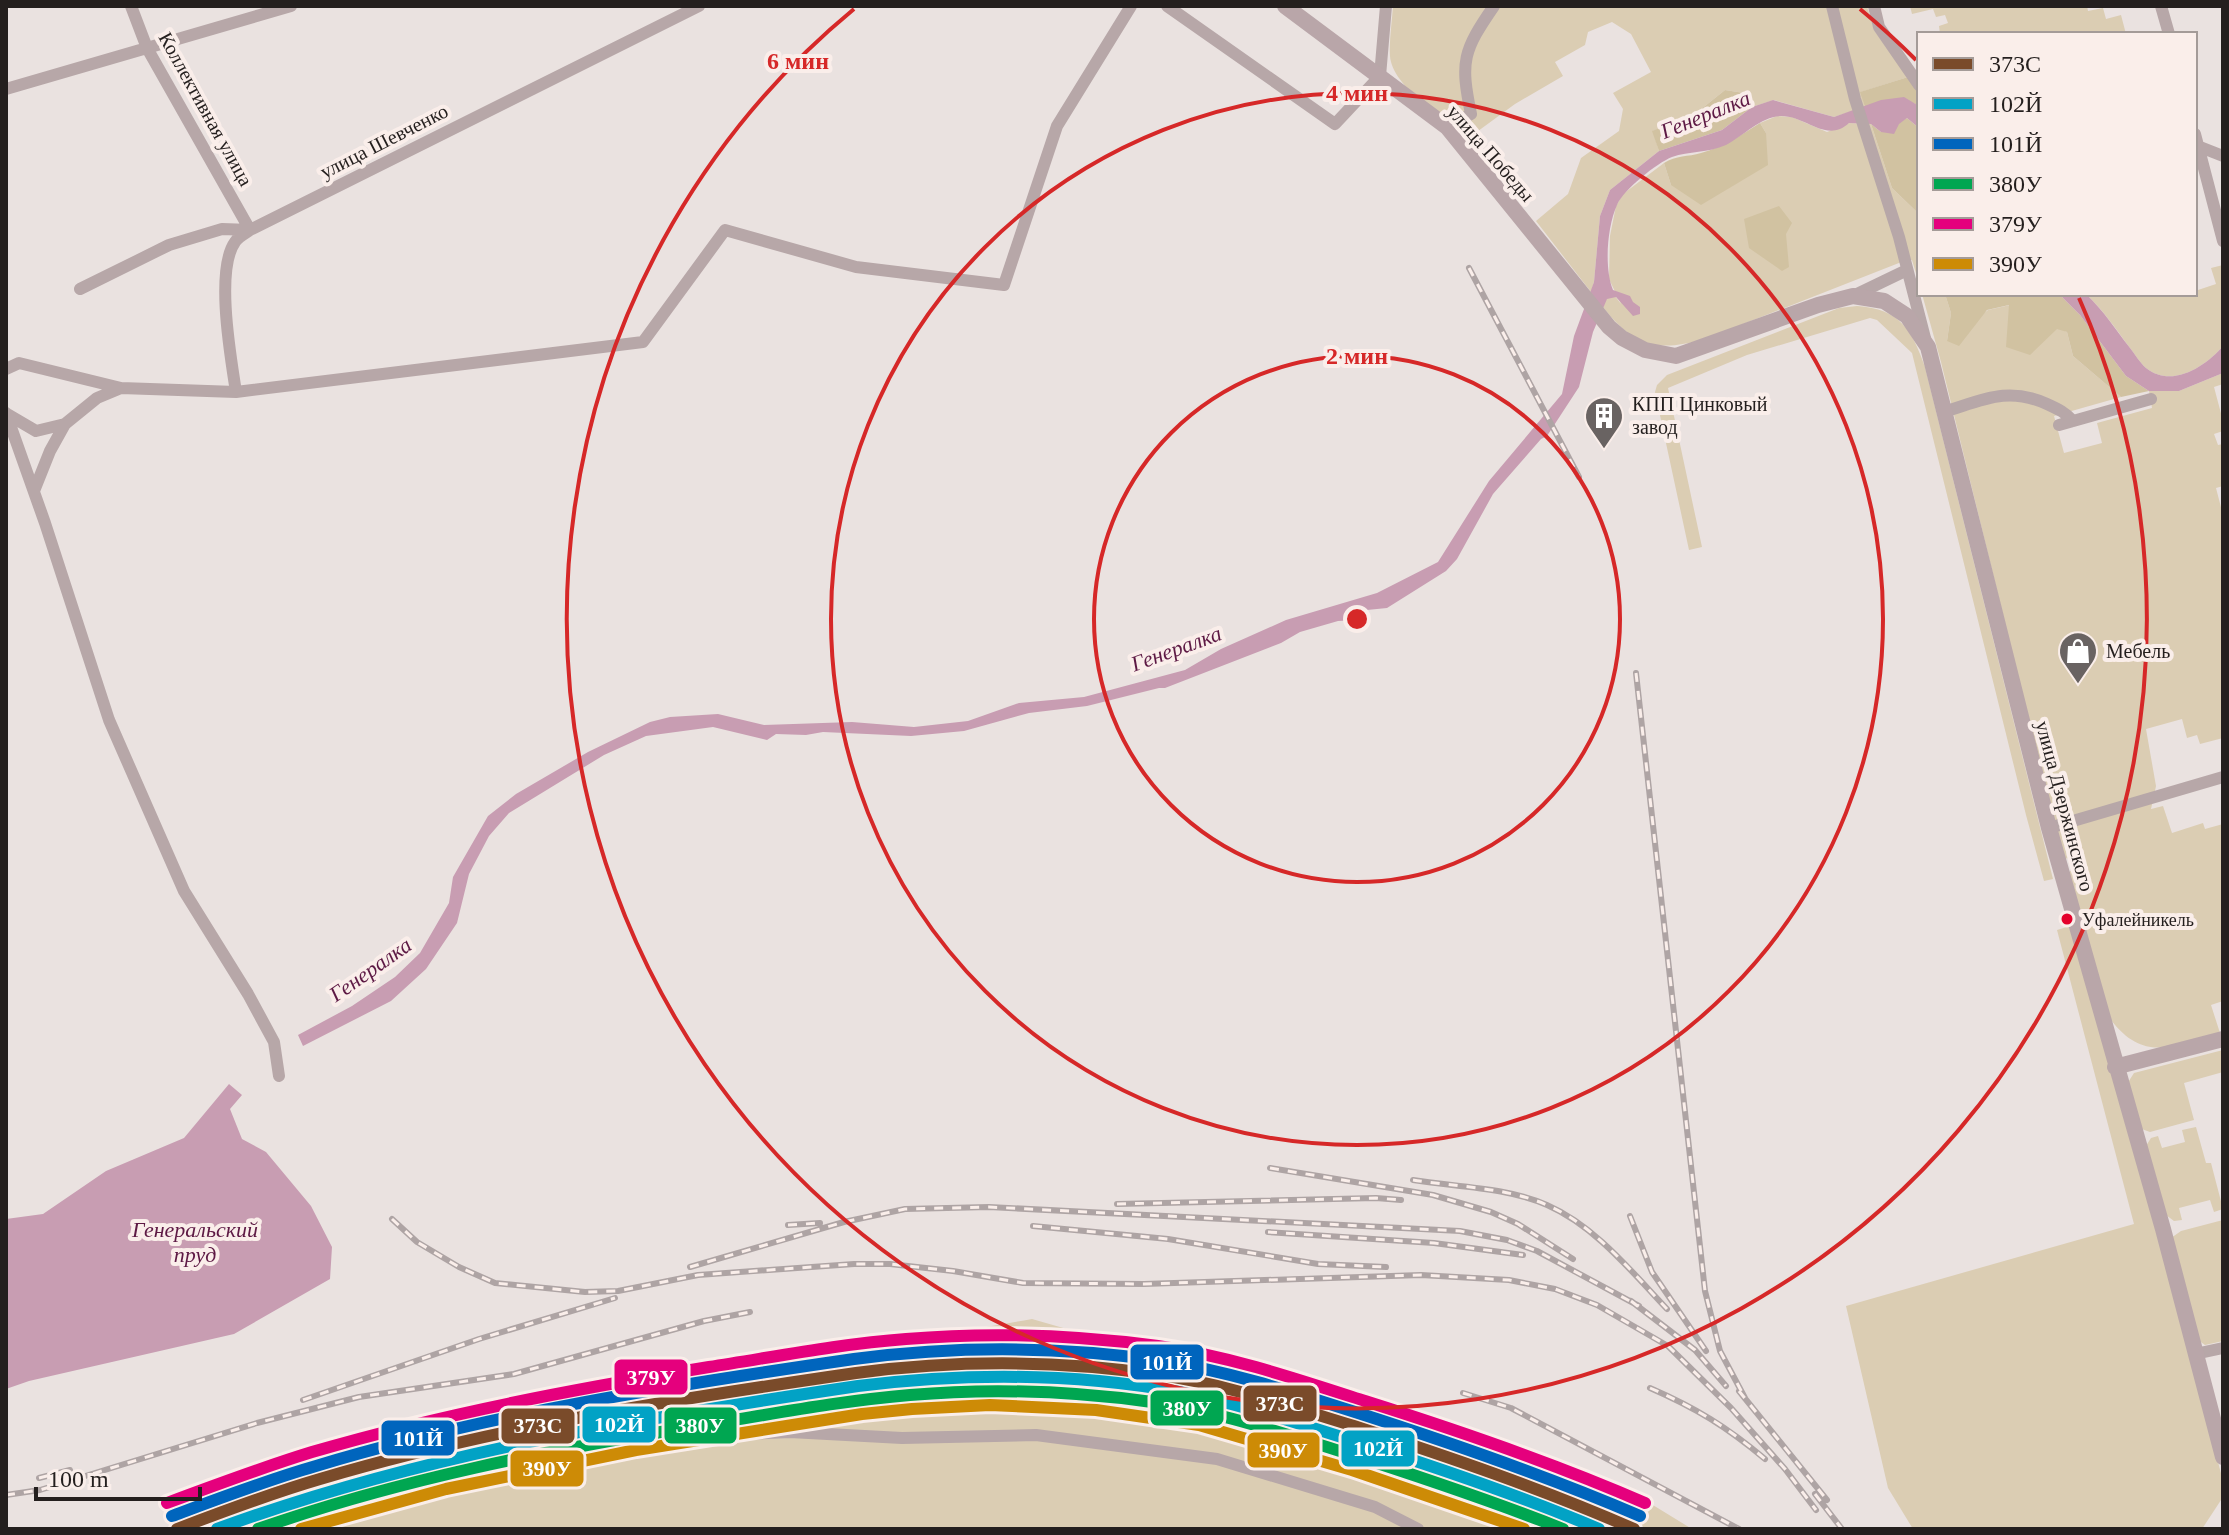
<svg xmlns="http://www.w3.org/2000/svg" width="2229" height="1535" font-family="'Times New Roman',serif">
<rect width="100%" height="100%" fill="#eae2e0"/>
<path fill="#dbcdb3" d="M1393,6H1867L1874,30L1908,77L1861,92L1865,107L1834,117L1774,100L1752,107L1744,93L1725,90L1695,114L1653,131L1659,151L1610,190L1600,216L1594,282L1591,292L1536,221L1568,194L1581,158L1619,131L1623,109L1613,93L1651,72L1631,34L1612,22L1588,32L1585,45L1555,62L1563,76L1515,104L1474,134C1447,122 1392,87 1390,56C1389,40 1392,22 1393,6Z
M1910,6H2087L2088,11L2103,8L2106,19L2121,15L2126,34H1940L1939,26L1948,23L1945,15L1936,17L1933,9L1912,14Z
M1777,116L1792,117L1827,132L1849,123L1871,124L1892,188L1919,214V283L1912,260L1904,261L1705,339C1658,352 1635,348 1603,307L1607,298L1615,296L1621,304L1609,279L1610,236L1616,206L1623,194L1664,163L1671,185L1766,133L1760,123Z
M2223,265V346C2206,366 2172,389 2146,368C2140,363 2135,354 2130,348C2116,329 2103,310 2086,294H2195V291L2216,284L2211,268Z
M1922,294H1945L1951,313L1947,341L1988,310L2010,305L2067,332L2073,356L2121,397L2054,416L2064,453L2102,443L2097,423L2152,408L2149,391H2179L2223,373V384L2214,387L2223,421V431L2214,434L2218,445L2223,444V486L2216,488L2223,515V738L2200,744L2197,735L2187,738L2182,719L2146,729L2156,786L2151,809L2163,806L2172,833L2203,823L2205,829L2223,824V1001L2211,1005L2220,1033C2174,1045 2145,1064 2111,1020L2069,872L2076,868L2073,857L2064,859L2055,827L1941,362Z
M1857,306C1900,309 1912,330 1925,367L2053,879L2044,881L2026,815L1912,353L1877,320L1870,318L1747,355L1668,388L1702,547L1689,550L1655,392L1657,385L1667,375L1839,308Z
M2070,926L2157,1230L2223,1481V1497L2202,1529H1913L1888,1488L1846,1306L2134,1224L2057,930Z
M2223,1050V1072L2184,1083L2194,1120L2150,1132L2139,1128L2127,1084L2134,1073Z
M2196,1127L2206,1163H2211L2223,1209L2214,1212L2210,1200L2179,1208L2182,1220L2174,1221L2162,1212L2144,1149L2151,1138L2158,1136L2162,1148L2185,1142L2182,1130Z
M2223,1220V1341L2205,1345L2198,1340L2171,1238L2181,1231Z
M1032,1319L1630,1491L1692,1529H197L248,1509L243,1480C292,1462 345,1452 395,1439C605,1384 819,1357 1032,1319Z"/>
<path fill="#d1c2a1" d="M1908,77L1919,93V106C1900,95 1886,99 1865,107L1860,92Z
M1725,90L1744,93L1752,107L1722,130L1659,151L1652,131L1695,114Z
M1907,118L1919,128V214L1892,188L1871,124L1881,132Z
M1760,123L1766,133L1768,165L1701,205L1671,185L1664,163C1676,155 1688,157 1701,153C1723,147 1741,135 1760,123Z
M1779,206L1792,223L1786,234L1789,267L1782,271L1749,248L1744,219Z
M1945,294H2059L2080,315L2126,376L2149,391L2121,397L2073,356L2067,332L2057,329L2030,355L2006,347L2009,305L1987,310L1959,346L1947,341L1951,313Z"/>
<path fill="#c89db2" d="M1904,97L1919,106V128L1907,118L1899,124L1894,134L1881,132L1871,124L1849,123C1826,144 1806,115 1780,116C1761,117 1743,136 1726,145C1708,153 1689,151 1672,157C1657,163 1623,190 1617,205C1607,227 1604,268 1613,290L1630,296L1633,302L1640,307V314L1633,316L1616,297L1607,299L1593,332L1579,387L1547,436L1541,439L1493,494L1457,559L1446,571L1387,608L1367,610L1356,620L1338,621L1300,632L1281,643L1165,688H1159L1087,706L1029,713L964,731L911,736L823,732L806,735L776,734L767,740L713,727L646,736L604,755L509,813L489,836L469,874L457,923L426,969L391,1001L303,1046L298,1035L352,1006L395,977L420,953L449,903L453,877L488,816L516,794L588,752L650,722L670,717L718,714L764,725L852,722L914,727L968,721L1019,703L1084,697L1185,670L1221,649L1286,620L1377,593L1438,562L1489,481L1562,394L1574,336L1594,282L1600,216L1610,190L1659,151L1722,130L1752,107L1773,100L1834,117L1881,100Z
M2059,294H2086C2103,310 2116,330 2130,348C2135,354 2140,363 2146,368C2172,389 2206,366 2223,346V373L2179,391H2149L2126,376L2080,315Z
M229,1084L242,1095L230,1109L242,1139L266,1152L311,1206L332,1247L330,1279L234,1334L29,1381L6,1389V1219L43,1214L106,1171L184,1138Z"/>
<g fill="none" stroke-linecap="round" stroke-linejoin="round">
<path stroke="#b7a7a8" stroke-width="12" d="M131,6L147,48L250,230
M1167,6L1335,124L1380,76L1386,6
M1832,6L1855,99L1899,237L1925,338
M1874,6L1879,27L1919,85
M2161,6L2169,34
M6,89L291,6
M1447,127L1471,114C1460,61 1463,51 1494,6
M2195,134L2223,241
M2195,145L2223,156
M80,289L169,245L222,229L250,230L699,6
M1853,296L1907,270
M6,369L19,363L121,388L236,392L643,342L725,230L856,267L1004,285L1057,126L1131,6
M236,392C231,359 215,270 235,242C238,237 246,233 250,230
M1944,412C1983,400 2007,386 2047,404C2058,409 2065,412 2073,421
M6,413L45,523L109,720L184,891L248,994L274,1042L279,1076
M7,414L36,431L65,424L97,398L121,388
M2059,425L2151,399
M34,491L50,451L65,424
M2049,828L2223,777
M2195,1354L2223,1348
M312,1529L387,1504L680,1437L790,1432L902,1438L1036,1435L1217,1459L1375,1507L1418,1529"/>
<path stroke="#b9a6a9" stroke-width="16" d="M1285,6L1447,127L1609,327L1622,338L1645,350L1676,356L1818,305L1853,296L1884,301L1907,316L1928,347L2049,828L2163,1229L2223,1457
M2115,1067L2223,1039"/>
<defs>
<path id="rail" d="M1469,268L1579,477
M1636,673L1705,1291L1720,1351L1745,1398
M1270,1168L1433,1195L1491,1212L1518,1224L1573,1259
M1413,1180C1456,1187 1506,1187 1547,1205C1595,1226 1631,1271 1667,1309
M1117,1204L1376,1198L1401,1200
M1630,1216L1652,1272L1706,1351
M392,1219L417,1242L459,1267L495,1283L585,1292L618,1291L698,1275L854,1264H890L953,1271L1023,1283L1144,1284L1421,1275L1509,1280L1555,1289L1597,1305L1668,1346L1731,1408L1785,1469L1816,1510
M788,1225L820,1223
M1033,1226L1168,1239L1318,1264L1386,1267
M1268,1232L1434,1243L1523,1255
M690,1267L844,1222L905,1209L989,1207L1460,1231L1507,1240L1537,1251L1639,1306
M1631,1301L1695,1350L1726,1386
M1650,1388C1696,1408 1727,1427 1765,1459
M1739,1391L1827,1500
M1463,1393L1511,1408L1739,1529
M303,1400L479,1339L615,1298
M39,1478L70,1470
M1815,1494L1842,1529
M6,1495L40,1490L257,1423L359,1397L514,1374L704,1321L750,1312"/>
</defs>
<use href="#rail" stroke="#aea4a4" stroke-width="6"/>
<use href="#rail" stroke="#faeeea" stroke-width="3" stroke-dasharray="9" stroke-linecap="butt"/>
<defs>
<path id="rail-1" d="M177,1529C224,1511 272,1493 320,1479C495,1427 676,1399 856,1373C955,1360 1055,1360 1154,1374C1222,1383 1288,1406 1354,1426C1449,1457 1543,1489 1634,1529"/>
<path id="rail-2" d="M217,1529C423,1453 642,1418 858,1386C964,1373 1074,1373 1179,1392C1238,1403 1296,1423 1354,1441C1436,1467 1519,1495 1599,1529"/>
<path id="rail-3" d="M172,1516C220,1498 267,1480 316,1466C491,1413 674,1385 854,1359C954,1346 1056,1346 1156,1360C1224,1370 1290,1391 1355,1412C1452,1443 1547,1476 1640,1516"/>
<path id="rail-4" d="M258,1529C400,1479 549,1450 697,1426C767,1415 838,1401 910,1395C990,1388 1072,1391 1152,1402C1216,1411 1278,1432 1340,1451C1415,1475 1490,1500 1563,1529"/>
<path id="rail-5" d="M167,1503C215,1485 263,1467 312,1452C442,1414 575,1389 709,1367C774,1357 839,1344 906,1339C989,1332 1075,1335 1158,1346C1229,1356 1297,1379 1365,1401C1460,1431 1554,1463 1645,1503"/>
<path id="rail-6" d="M301,1529L446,1489L636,1450L862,1414L912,1409L990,1405L1096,1410L1199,1425L1352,1470L1524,1529"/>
</defs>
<use href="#rail-1" stroke="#faeeea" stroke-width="18"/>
<use href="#rail-2" stroke="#faeeea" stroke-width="18"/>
<use href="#rail-3" stroke="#faeeea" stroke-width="18"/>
<use href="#rail-4" stroke="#faeeea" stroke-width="18"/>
<use href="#rail-5" stroke="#faeeea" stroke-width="18"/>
<use href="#rail-6" stroke="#faeeea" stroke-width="18"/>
<use href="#rail-1" stroke="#7a4b2a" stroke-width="12"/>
<use href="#rail-2" stroke="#02a2c5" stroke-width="12"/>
<use href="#rail-3" stroke="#0065bd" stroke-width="12"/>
<use href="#rail-4" stroke="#00a651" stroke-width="12"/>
<use href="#rail-5" stroke="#e5007d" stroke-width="12"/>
<use href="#rail-6" stroke="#cd8b06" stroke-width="12"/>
</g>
<g fill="none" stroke="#d62828" stroke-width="4">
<circle cx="1357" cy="619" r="263"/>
<circle cx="1357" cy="619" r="526"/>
<path d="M1860 9A790 790 0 0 1 1916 60M2079 298A790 790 0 1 1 854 9"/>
</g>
<defs>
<symbol id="building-pin" viewBox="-11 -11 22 30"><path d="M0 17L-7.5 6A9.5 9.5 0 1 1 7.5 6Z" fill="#696362" stroke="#faeeea"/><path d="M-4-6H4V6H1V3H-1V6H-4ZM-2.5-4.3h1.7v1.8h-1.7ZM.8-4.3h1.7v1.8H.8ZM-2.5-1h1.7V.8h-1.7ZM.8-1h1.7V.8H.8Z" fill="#fff"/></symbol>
<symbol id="shop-pin" viewBox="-11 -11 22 30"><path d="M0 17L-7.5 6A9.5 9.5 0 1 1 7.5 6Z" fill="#696362" stroke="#faeeea"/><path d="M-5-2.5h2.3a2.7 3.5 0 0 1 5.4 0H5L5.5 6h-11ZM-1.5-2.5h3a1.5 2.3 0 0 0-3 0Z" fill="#fff"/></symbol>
</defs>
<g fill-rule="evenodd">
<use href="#building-pin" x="1582" y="394" width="44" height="60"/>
<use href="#shop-pin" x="2056" y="629" width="44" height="60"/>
</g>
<circle fill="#e4002b" stroke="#faeeea" stroke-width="3" cx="2067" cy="919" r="7"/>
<g text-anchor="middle" stroke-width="8" stroke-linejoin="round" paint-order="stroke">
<g font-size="18" fill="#241f1e" stroke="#faeeea" text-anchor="start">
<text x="2082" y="926">Уфалейникель</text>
</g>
<g font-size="20" fill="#241f1e" stroke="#faeeea">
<text transform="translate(206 109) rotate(61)" y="7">Коллективная улица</text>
<text transform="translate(384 141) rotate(-27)" y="7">улица Шевченко</text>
<text transform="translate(1491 153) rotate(49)" y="7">улица Победы</text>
<text transform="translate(2065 806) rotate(75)" y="7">улица Дзержинского</text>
</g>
<g font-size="20" fill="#241f1e" stroke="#faeeea" text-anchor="start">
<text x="1632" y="411">КПП Цинковый<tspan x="1632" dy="23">завод</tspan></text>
<text x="2106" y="658">Мебель</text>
</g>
<g font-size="22" font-style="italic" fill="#5d1944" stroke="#faeeea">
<text transform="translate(1705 114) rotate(-22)" y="8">Генералка</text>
<text transform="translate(1176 648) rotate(-20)" y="8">Генералка</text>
<text transform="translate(370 969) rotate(-35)" y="8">Генералка</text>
<text x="195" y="1237">Генеральский<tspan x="195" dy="25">пруд</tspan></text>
</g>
</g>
<circle cx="1357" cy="619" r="12" fill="#d62828" stroke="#faeeea" stroke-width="4"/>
<g font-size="24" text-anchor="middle" font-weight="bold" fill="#d62828" stroke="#faeeea" stroke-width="8" stroke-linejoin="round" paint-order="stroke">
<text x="798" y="69">6 мин</text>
<text x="1357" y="101">4 мин</text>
<text x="1357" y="364">2 мин</text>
</g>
<g stroke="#faeeea" stroke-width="3">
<rect x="1129" y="1343" width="76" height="38" rx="8" fill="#0065bd"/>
<rect x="613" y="1358" width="76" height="38" rx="8" fill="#e5007d"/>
<rect x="1242" y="1384" width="76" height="39" rx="8" fill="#7a4b2a"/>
<rect x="1149" y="1389" width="76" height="38" rx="8" fill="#00a651"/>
<rect x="581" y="1405" width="76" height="39" rx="8" fill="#02a2c5"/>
<rect x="663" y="1406" width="75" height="39" rx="8" fill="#00a651"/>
<rect x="500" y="1407" width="76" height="38" rx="8" fill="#7a4b2a"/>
<rect x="380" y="1419" width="76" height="38" rx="8" fill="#0065bd"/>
<rect x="1340" y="1429" width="76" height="39" rx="8" fill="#02a2c5"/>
<rect x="1246" y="1431" width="75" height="38" rx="8" fill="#cd8b06"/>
<rect x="509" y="1449" width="76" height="39" rx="8" fill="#cd8b06"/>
</g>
<g font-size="22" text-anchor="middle" font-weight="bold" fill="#fff">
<text x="1167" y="1370">101Й</text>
<text x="651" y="1385">379У</text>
<text x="1280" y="1411">373C</text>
<text x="1187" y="1416">380У</text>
<text x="619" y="1432">102Й</text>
<text x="700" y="1433">380У</text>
<text x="538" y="1433">373C</text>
<text x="418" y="1446">101Й</text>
<text x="1378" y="1456">102Й</text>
<text x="1283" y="1458">390У</text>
<text x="547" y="1476">390У</text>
</g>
<rect width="2229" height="1535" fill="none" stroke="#241f1e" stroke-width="16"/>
<rect x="1917" y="32" width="280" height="264" fill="#faeeea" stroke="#a49b98" stroke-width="2"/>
<rect x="1933" y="58" width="40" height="12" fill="#7a4b2a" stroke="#a49b98" stroke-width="2"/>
<text x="1989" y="72" font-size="24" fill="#241f1e">373C</text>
<rect x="1933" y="98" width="40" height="12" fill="#02a2c5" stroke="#a49b98" stroke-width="2"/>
<text x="1989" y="112" font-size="24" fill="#241f1e">102Й</text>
<rect x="1933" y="138" width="40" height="12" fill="#0065bd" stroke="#a49b98" stroke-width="2"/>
<text x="1989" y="152" font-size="24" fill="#241f1e">101Й</text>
<rect x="1933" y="178" width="40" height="12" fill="#00a651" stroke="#a49b98" stroke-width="2"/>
<text x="1989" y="192" font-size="24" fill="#241f1e">380У</text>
<rect x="1933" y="218" width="40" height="12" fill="#e5007d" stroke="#a49b98" stroke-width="2"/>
<text x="1989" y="232" font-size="24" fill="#241f1e">379У</text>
<rect x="1933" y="258" width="40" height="12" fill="#cd8b06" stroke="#a49b98" stroke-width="2"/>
<text x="1989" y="272" font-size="24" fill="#241f1e">390У</text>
<path d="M36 1487v12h164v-12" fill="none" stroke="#241f1e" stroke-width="4"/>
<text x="48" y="1487" font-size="24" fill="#241f1e" stroke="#faeeea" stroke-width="6" paint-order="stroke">100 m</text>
</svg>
